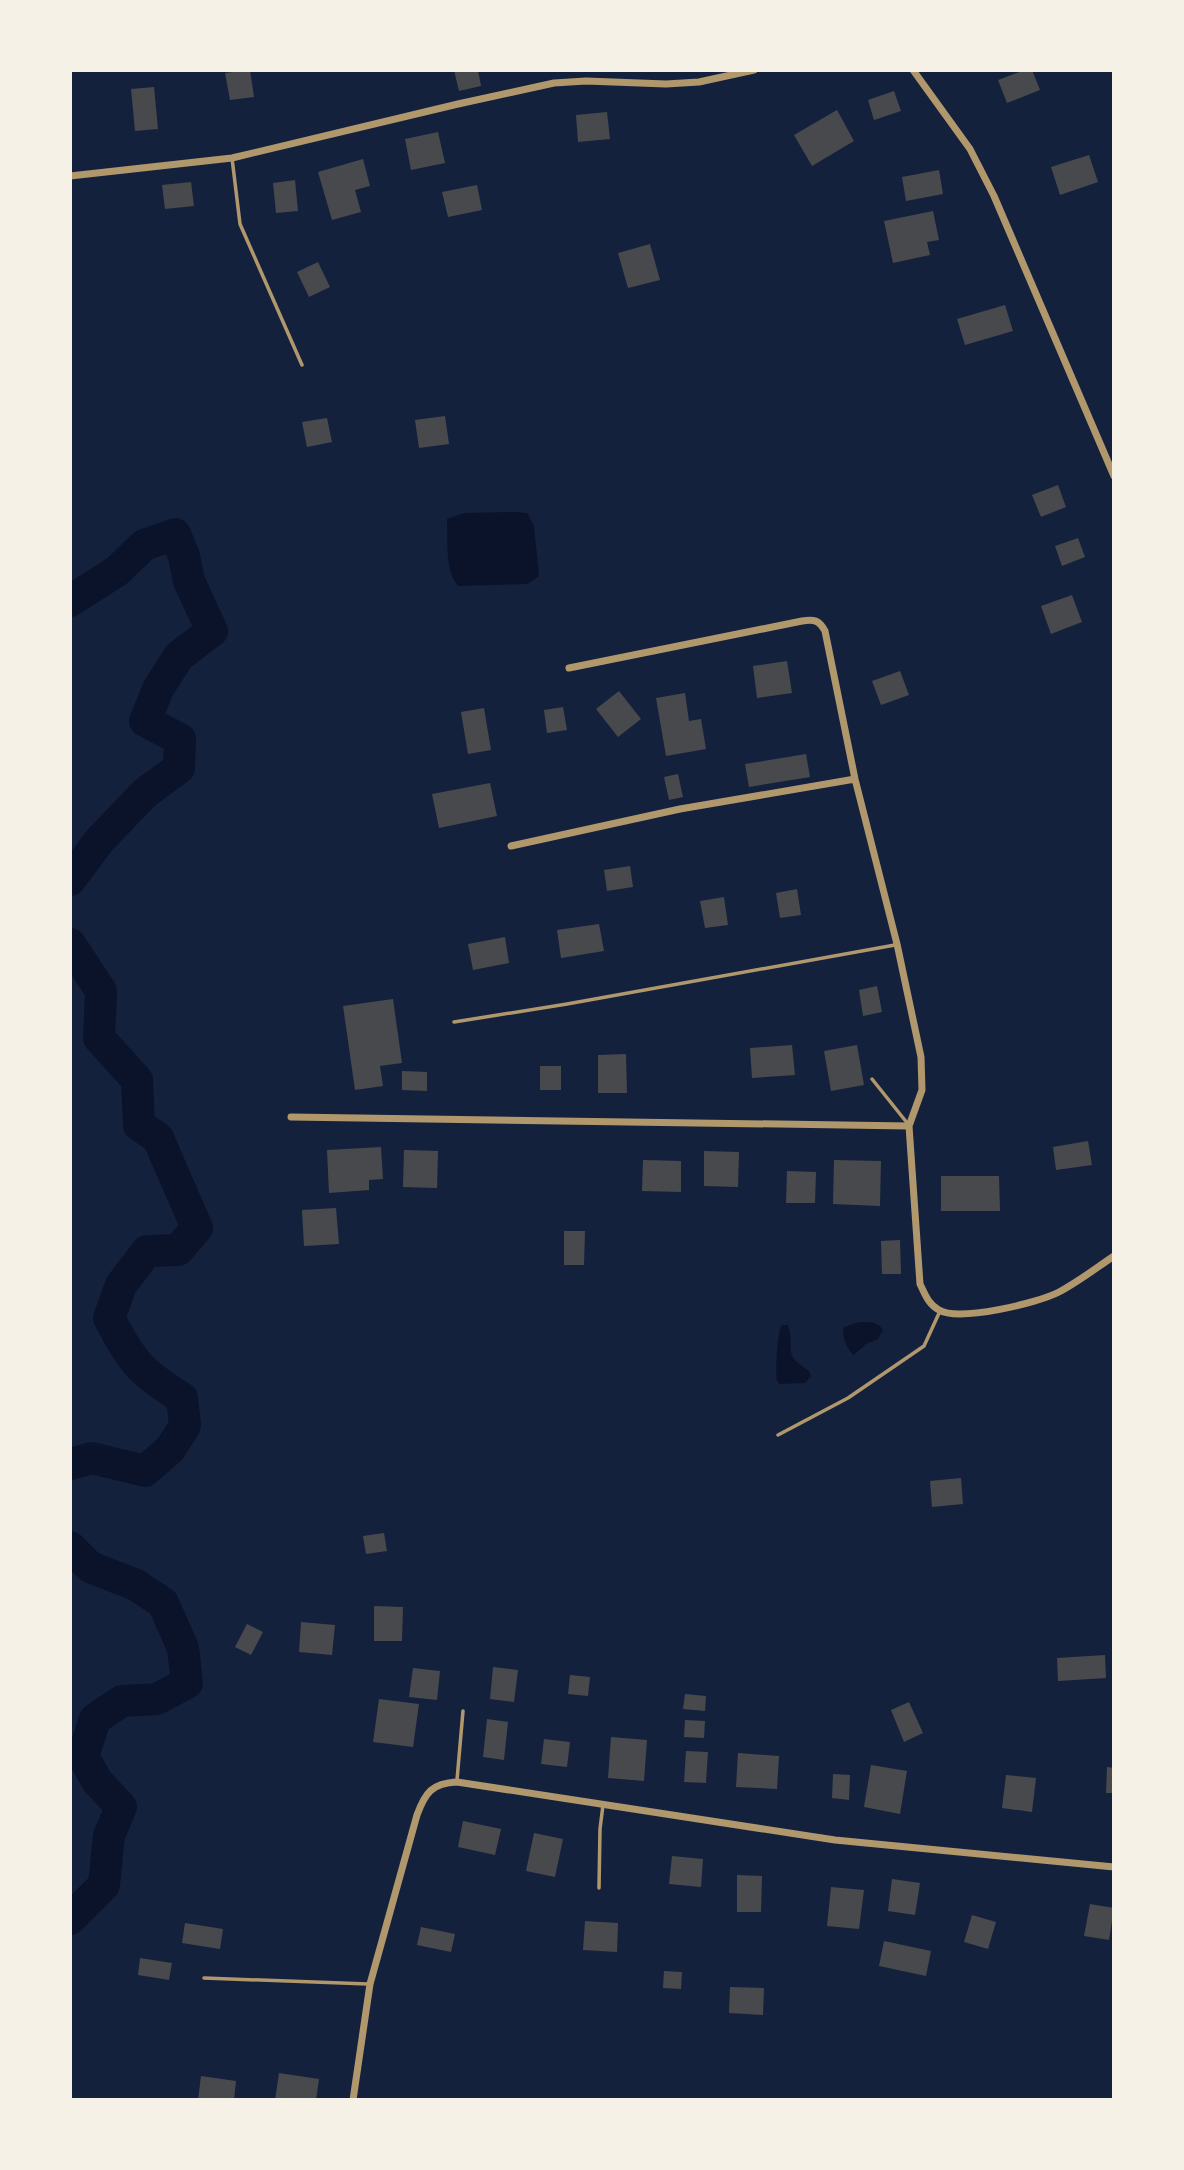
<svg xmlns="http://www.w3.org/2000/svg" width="1184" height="2170" font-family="'Noto Sans',sans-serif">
<rect width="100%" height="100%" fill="#14213d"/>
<path fill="#0b132b" d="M514,512L527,513L534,526L539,576L528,584L458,586C444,569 448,540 447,519L464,513Z
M859,1322C869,1322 878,1321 883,1330L878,1339L866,1344L854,1355C847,1350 841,1335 844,1327Z
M782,1325H788C796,1354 781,1352 809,1371L811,1376L805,1383L780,1384L777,1381C775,1372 777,1332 782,1325Z"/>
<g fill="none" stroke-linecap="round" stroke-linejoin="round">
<path stroke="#0b132b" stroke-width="32" d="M70,601L117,571L144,545L175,534L184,556L189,581L212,631L179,656L158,689L145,721L180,739L179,768L145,793L99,841L70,880
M70,944L101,991L99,1038L137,1080L139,1125L158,1138L197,1228L178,1250L147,1251L121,1285L109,1318C132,1362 140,1372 182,1398L185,1426L170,1449L145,1471L92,1458L70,1464
M70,1547L90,1567L136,1585L163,1603L183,1648L187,1683L157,1699L122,1701L95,1719L83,1756L97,1781L121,1807L109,1836L104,1885L70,1919"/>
</g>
<path fill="#48494c" d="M250,70L254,97L230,100L225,73Z
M454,70H478L481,86L459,91Z
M1025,70H1032L1040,90L1007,103L998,80Z
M154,87L158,129L135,131L131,89Z
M894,91L901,111L874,120L868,100Z
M837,110L854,141L812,166L794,135Z
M607,112L610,139L578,142L576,115Z
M438,132L445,163L411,170L405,139Z
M1089,155L1098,182L1060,195L1051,167Z
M363,159L370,186L355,190L361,212L332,220L318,172Z
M939,170L943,194L906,201L902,177Z
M295,180L298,211L276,213L273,183Z
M191,182L194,206L165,209L162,185Z
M477,185L482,210L448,217L442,192Z
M933,211L939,240L927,242L930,255L893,263L884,221Z
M650,244L660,280L628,288L618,253Z
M318,262L330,287L309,297L297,272Z
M1005,305L1013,331L965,345L957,319Z
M445,416L449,444L419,448L415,420Z
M327,418L332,442L307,447L302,422Z
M1058,485L1066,507L1041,517L1032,495Z
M1078,538L1085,557L1062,566L1055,546Z
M1072,595L1082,622L1051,634L1041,606Z
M787,661L792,693L757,698L753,666Z
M900,671L909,695L881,705L872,681Z
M619,691L641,719L618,737L596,709Z
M685,693L689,721L701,719L706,749L666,756L656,698Z
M563,707L567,730L547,733L544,710Z
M484,708L491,750L468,754L461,712Z
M806,754L810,777L749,787L745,764Z
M678,774L683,797L669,800L664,777Z
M490,783L497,816L439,828L432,794Z
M630,866L633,887L607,891L604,870Z
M797,889L801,915L780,918L776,893Z
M724,897L728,925L705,928L700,901Z
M599,924L604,951L561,958L557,930Z
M505,937L509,963L473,970L468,944Z
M877,986L882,1012L863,1016L859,990Z
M393,999L402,1063L380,1066L383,1086L355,1090L343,1006Z
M792,1045L795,1075L752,1078L750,1048Z
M857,1045L864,1085L831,1091L824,1051Z
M626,1054L627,1093H598V1055Z
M540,1066H561V1090H540Z
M402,1071L427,1072V1091L402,1090Z
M1088,1141L1092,1165L1056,1170L1053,1147Z
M381,1147L383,1179L369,1180V1190L329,1193L327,1150Z
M404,1150L438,1151L437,1188L403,1187Z
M704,1151L739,1152L738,1187L704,1186Z
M643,1160L681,1161V1192L642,1191Z
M834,1160L881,1161L880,1206L833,1204Z
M787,1171L816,1172L815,1203H786Z
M941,1176H999L1000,1211H941Z
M336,1208L339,1244L304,1246L302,1210Z
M564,1231H585L584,1265H564Z
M900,1240L901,1274H882L881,1241Z
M961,1478L963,1504L932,1507L930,1481Z
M384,1533L387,1551L366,1554L363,1536Z
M374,1606L403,1607L402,1641H374Z
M301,1622L335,1625L332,1655L299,1652Z
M247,1624L263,1632L251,1655L235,1647Z
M1105,1655L1106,1678L1058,1681L1057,1658Z
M493,1667L518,1670L514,1702L490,1699Z
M413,1668L440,1671L437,1700L409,1697Z
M570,1675L590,1677L588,1696L568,1694Z
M685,1694L706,1696L705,1711L683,1709Z
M379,1699L419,1704L413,1747L373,1742Z
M909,1702L923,1733L904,1742L891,1710Z
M487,1719L508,1722L504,1760L483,1757Z
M685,1720L705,1721L704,1738L684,1737Z
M611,1737L647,1740L644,1781L608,1778Z
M544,1739L570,1742L567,1767L541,1764Z
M686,1751L708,1752L706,1783L684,1782Z
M738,1753L779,1756L777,1789L736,1787Z
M871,1765L907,1771L900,1814L864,1807Z
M1107,1767L1114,1768V1793H1106Z
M833,1774L850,1775L849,1800L832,1798Z
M1006,1775L1036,1778L1032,1812L1002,1808Z
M463,1821L501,1829L495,1855L458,1847Z
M534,1833L563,1839L555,1877L526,1871Z
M672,1856L703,1859L701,1887L669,1884Z
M737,1875L762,1876L761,1912H737Z
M892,1879L920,1883L915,1915L888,1911Z
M831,1887L864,1890L859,1929L827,1926Z
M1090,1904L1114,1908L1109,1940L1084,1936Z
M972,1915L996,1922L988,1949L964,1942Z
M585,1921L618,1923L617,1952L583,1950Z
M185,1923L223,1929L220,1949L182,1943Z
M421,1927L455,1934L451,1952L417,1945Z
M884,1941L931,1951L926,1976L879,1966Z
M140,1958L172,1963L169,1980L138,1975Z
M664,1971L682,1972L681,1989L663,1988Z
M730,1987L764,1988L763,2015L729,2013Z
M279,2073L319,2079L316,2100H275Z
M201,2076L236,2081L234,2100H198Z"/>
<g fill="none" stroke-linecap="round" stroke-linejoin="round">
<path stroke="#b1986c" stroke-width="3.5" d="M232,158L240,224L302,365
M454,1022L567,1004L895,945
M872,1079L908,1124
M778,1435L848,1398L924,1346L940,1311
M457,1780L463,1711
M599,1888L600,1829L603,1805
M204,1978L368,1984"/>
<path stroke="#b1986c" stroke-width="7" d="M913,70L970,149L994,196L1114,476
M70,176L232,158L458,104L554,83L586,81L666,84L699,82L754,70
M569,668L802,621C814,619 819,620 825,631L855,779L897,944L921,1057L922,1090L909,1126
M511,846L680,809L855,779
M291,1117L909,1126L920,1284C925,1294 928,1304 939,1310C959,1322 1038,1303 1059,1292C1078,1282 1096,1268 1114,1256
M353,2100L370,1984L417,1815C425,1793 432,1783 457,1782L835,1840L1114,1867"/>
</g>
<rect width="1184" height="2170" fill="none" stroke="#f6f1e7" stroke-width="144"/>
</svg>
